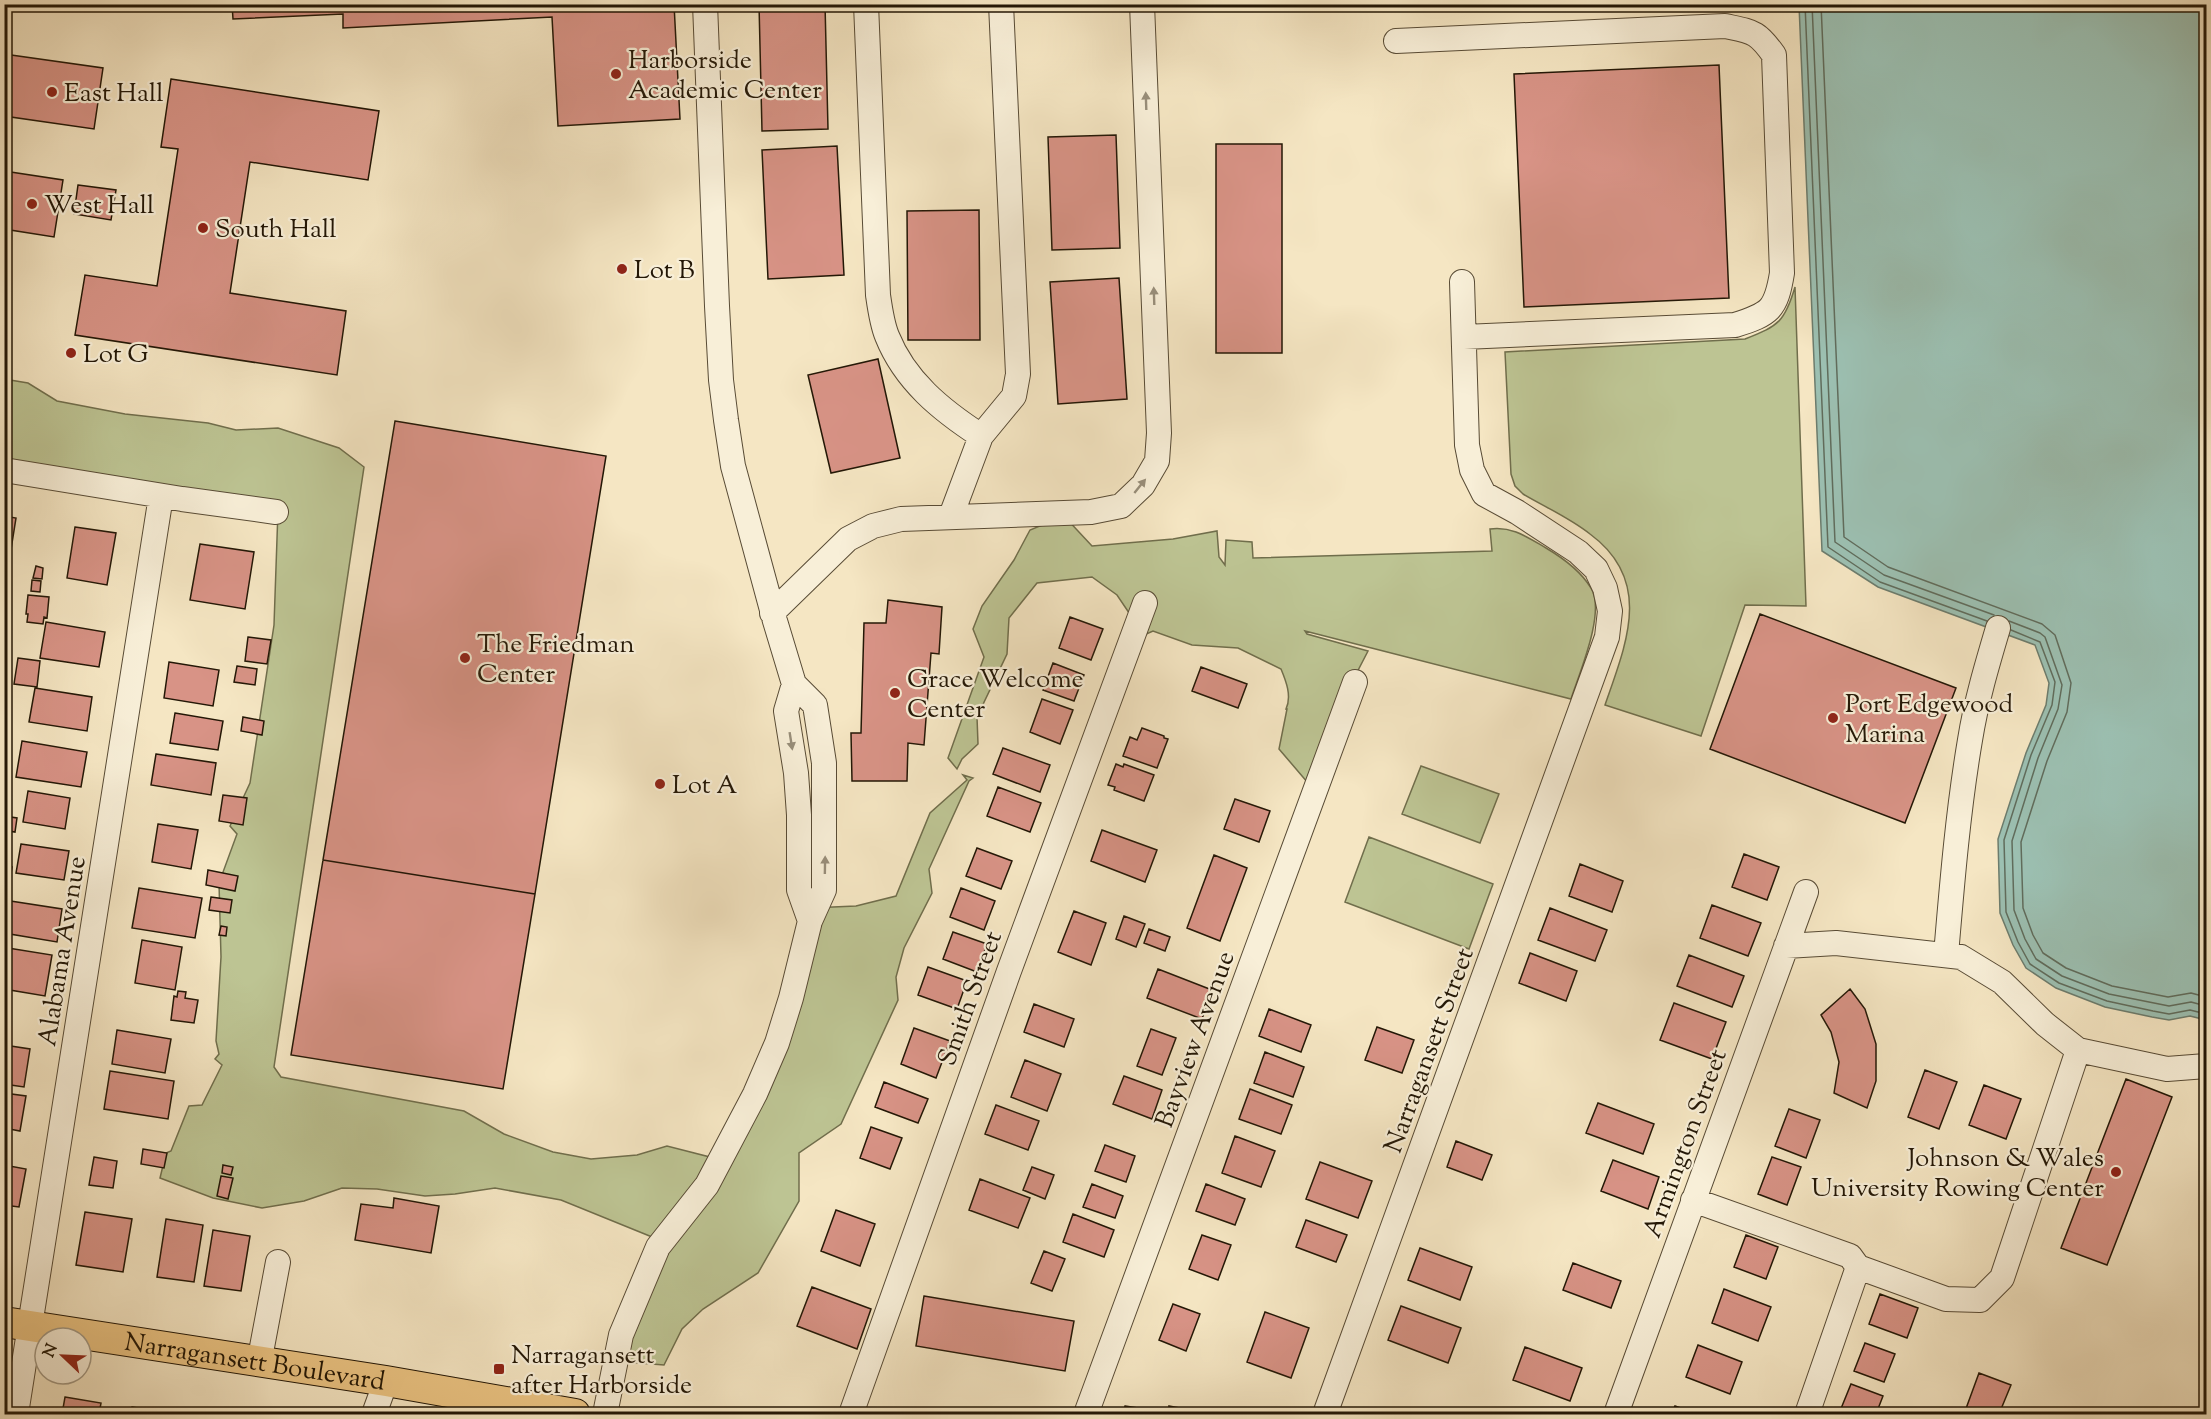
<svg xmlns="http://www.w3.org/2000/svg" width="2211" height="1419" font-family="'Sorts Mill Goudy',serif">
<rect width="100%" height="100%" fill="#f5e6c3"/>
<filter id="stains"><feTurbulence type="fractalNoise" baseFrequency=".00333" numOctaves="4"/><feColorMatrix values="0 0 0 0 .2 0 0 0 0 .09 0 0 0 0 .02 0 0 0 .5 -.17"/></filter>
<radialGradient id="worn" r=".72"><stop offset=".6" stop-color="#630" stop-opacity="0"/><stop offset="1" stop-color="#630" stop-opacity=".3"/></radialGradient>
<path fill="#bdc493" stroke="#706e4c" stroke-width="1.5" d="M1795,287L1806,606L1745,605L1701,736L1605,705C1626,644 1654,581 1590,534C1570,518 1545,507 1523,494L1515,486L1511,474L1505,352L1745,339C1779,326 1785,321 1795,287Z
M4,379L28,383L57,401L125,414L208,423L236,430L278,428L339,448L364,467L274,1067L281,1077L464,1111L504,1134L553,1152L591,1159L637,1155L667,1146L714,1158L783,1020L810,908L856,906L896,896L930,813L967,780L963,775L973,778L969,781L929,869L932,893L904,948L896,977L898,1000L841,1124L799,1153V1201L758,1273L703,1309L682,1329L664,1365L614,1361L657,1239L561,1200L495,1188L455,1194L425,1196L377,1189L342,1188L304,1201L262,1208L213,1198L160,1178L166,1153L171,1151L189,1106L202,1105L222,1065L215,1059L219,1054L216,1041L221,957L219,883L237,834L230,826L250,783L274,625L278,510L5,467Z
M1064,516L1092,546L1173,539L1217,531L1219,557L1225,565L1226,540L1252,542L1253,558L1492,551L1490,529C1512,526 1527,537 1546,548C1563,558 1580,570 1591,588C1606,612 1579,674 1571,699L1305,631L1307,634L1368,651L1352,682L1314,790L1279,749L1287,709H1286C1292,696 1286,681 1281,669L1238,648L1192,645L1153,631L1144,635L1117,595L1092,577L1037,583L1009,618L1007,654L977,717L978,744L962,759L957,769L948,758L984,657L973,629L982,606L1014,560L1030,530Z
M1421,766L1499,794L1480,843L1402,814Z
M1369,837L1493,884L1469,949L1345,902Z"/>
<path fill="#9cc0b2" stroke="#6c7c6d" stroke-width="1.5" d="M1799,5H2206V1020L2190,1016L2169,1020L2152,1017L2105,1007L2056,988L2026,968L2013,945L2000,913L1998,839L2026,753L2046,705L2049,683L2035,645L1878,587L1822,551Z"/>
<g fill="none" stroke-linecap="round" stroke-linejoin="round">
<path stroke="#606c5c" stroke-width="1.5" d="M1805,4L1828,547L1880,582L1987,621
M1812,4L1835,542L1884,575L1994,615
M1821,4L1844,537L1888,567L2042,624L2055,635L2071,683L2067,712L2047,761L2021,842L2023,908L2033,935L2043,953L2066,968L2112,986L2168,997L2191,993L2206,997
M2009,621L2040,633L2045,637L2062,685L2058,709L2038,758L2012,841L2014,910L2025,939L2036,959L2062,976L2109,994L2169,1006L2191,1002L2206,1006
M2011,630L2040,642L2055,682L2052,705L2031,755L2004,840L2006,912L2018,942L2030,964L2059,983L2107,1001L2153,1011L2169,1014L2190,1010L2206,1014"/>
</g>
<path fill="#d89386" stroke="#231706" stroke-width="1.5" d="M232,4H674L680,119L558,126L552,17L343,28V14L233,19Z
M759,4H825L828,129L762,131Z
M4,54L103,68L94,129L4,116Z
M1719,65L1729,298L1524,307L1514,74Z
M171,79L379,111L368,180L250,162L230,293L346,311L337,375L75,335L85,275L157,286L178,149L161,147Z
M1116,135L1120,248L1052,250L1048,137Z
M1216,144H1282V353H1216Z
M837,146L844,275L768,279L762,150Z
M4,171L63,180L54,237L4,229Z
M78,185L116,190L111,220L74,214Z
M979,210L980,340H908L907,211Z
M1119,278L1127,399L1058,404L1050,282Z
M878,359L900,458L831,473L808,375Z
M395,421L606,456L535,894L323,860Z
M4,516L16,518L8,568L4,567Z
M75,527L116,533L107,585L67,578Z
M200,544L254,552L245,609L190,600Z
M36,566L43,568L42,579L33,578Z
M32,580L41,581L40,592L31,591Z
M28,595L49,597L47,618L44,617L43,624L27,622L28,614H26Z
M888,600L942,607L939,654L931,653L924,745L908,743L907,781H852L851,733H861L864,623H886Z
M1760,614L1956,688L1905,823L1710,749Z
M1070,617L1103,629L1091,660L1059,648Z
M46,622L105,632L99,667L40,658Z
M248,637L271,640L267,664L245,661Z
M18,658L40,661L37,687L14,684Z
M169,662L219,670L213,706L164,698Z
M1053,663L1084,675L1074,701L1043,690Z
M237,666L257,669L255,685L234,682Z
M1201,667L1247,684L1238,708L1192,691Z
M35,688L92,697L87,731L29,722Z
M1042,699L1073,710L1060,744L1030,732Z
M175,713L223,721L218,750L170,743Z
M243,717L264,721L262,735L241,731Z
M1142,728L1164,736V738L1168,739L1157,768L1123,756L1130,737L1137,740Z
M22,741L87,752L81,787L16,777Z
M1003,748L1050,765L1040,792L993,774Z
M156,754L216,763L211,795L151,785Z
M1116,764L1123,767L1124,764L1154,775L1144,801L1114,790L1115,787L1108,785Z
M998,787L1041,803L1030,832L987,816Z
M28,791L70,798L65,829L23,822Z
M223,795L247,798L243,825L219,821Z
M1235,799L1270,811L1259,842L1224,829Z
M4,816L17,818L15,832L4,830Z
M158,824L198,830L191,869L152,862Z
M1102,830L1157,850L1145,882L1091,861Z
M21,844L69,851L64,880L16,873Z
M977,848L1012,861L1001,889L966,876Z
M1744,854L1779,867L1767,900L1732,887Z
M1214,855L1247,868L1220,941L1187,928Z
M323,860L535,894L503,1089L291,1055Z
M1580,864L1623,881L1612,912L1569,896Z
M4,866L12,867L10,880H4Z
M208,870L238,876L235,891L206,885Z
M139,888L202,898L195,938L132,928Z
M961,888L995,901L984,930L950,917Z
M211,897L232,900L230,913L209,910Z
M4,900L62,909L57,942L4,933Z
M1712,905L1761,923L1748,956L1700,938Z
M1550,908L1607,930L1595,961L1538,940Z
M1074,911L1106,923L1091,965L1058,952Z
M1124,916L1145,924L1136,947L1116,939Z
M221,926L227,927L226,936L219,935Z
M1149,929L1170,937L1165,951L1144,943Z
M953,932L987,944L977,972L943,959Z
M142,940L182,947L175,990L135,983Z
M8,948L52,955L45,996L4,989V971Z
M1530,953L1577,971L1566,1001L1519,983Z
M1689,955L1744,976L1732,1007L1677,986Z
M928,967L967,981L957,1009L918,995Z
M1158,969L1212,990L1202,1019L1147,998Z
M1850,989L1865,1009L1876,1044V1081L1867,1108L1834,1093L1839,1062L1831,1032L1821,1015Z
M178,991L186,992L185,998L198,1000L194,1023L171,1020L174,996L177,997Z
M1674,1003L1726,1022L1712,1059L1660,1040Z
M1034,1004L1074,1019L1064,1047L1024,1032Z
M1269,1009L1311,1025L1301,1052L1259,1036Z
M1377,1027L1414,1040L1402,1073L1365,1060Z
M914,1028L950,1041L936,1078L901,1064Z
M1151,1029L1176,1038L1162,1075L1137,1066Z
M117,1030L171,1039L165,1073L112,1064Z
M4,1045L30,1049L24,1087L4,1084Z
M1265,1052L1304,1067L1293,1097L1254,1083Z
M1025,1060L1061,1074L1047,1111L1011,1097Z
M1925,1070L1957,1082L1939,1129L1908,1117Z
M110,1071L174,1081L168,1119L104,1109Z
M1124,1076L1162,1090L1152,1119L1113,1104Z
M2126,1079L2172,1097L2107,1265L2061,1248Z
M884,1082L928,1099L918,1123L875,1107Z
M1984,1085L2021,1099L2006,1139L1969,1125Z
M1250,1089L1292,1105L1281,1134L1239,1119Z
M4,1093L26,1096L20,1131L4,1128Z
M1598,1103L1654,1124L1643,1154L1586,1133Z
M996,1105L1039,1121L1028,1150L985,1134Z
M1789,1109L1820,1120L1806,1158L1775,1146Z
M871,1127L902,1138L890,1169L860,1158Z
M1235,1136L1275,1151L1261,1187L1222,1173Z
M1456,1141L1492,1155L1482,1180L1447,1167Z
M1105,1145L1135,1156L1126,1182L1095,1171Z
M143,1149L167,1153L164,1168L141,1164Z
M94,1157L117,1161L113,1188L89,1185Z
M1772,1157L1801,1167L1787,1205L1758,1194Z
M1613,1160L1659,1177L1648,1209L1601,1191Z
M1320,1162L1372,1181L1358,1218L1306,1199Z
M4,1165L26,1169L19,1207L4,1205Z
M223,1165L233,1167L231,1175L222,1173Z
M1032,1167L1054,1175L1045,1199L1023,1190Z
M221,1176L233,1178L228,1199L217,1196Z
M980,1179L1030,1198L1018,1228L969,1210Z
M1092,1184L1123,1196L1115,1218L1083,1207Z
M1206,1184L1245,1199L1235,1225L1196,1211Z
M394,1198L439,1206L431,1253L355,1240L361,1204L393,1208Z
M836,1210L875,1224L860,1266L821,1251Z
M85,1212L132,1219L123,1272L76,1265Z
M1073,1214L1114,1230L1104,1257L1063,1242Z
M166,1219L203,1225L194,1282L157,1277Z
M1306,1220L1347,1235L1336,1262L1296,1247Z
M4,1221L10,1222L4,1256Z
M213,1230L250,1236L241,1291L204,1286Z
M1202,1235L1231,1245L1218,1280L1189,1269Z
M1746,1235L1778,1247L1766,1279L1734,1267Z
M1420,1248L1472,1267L1460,1300L1408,1280Z
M1044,1251L1065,1259L1052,1291L1031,1283Z
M1573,1263L1621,1281L1611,1308L1563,1290Z
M812,1287L871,1309L857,1349L797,1326Z
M1724,1289L1771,1307L1758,1341L1712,1323Z
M1880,1294L1918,1308L1907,1338L1869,1324Z
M924,1296L1074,1321L1065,1371L916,1346Z
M1173,1304L1200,1314L1186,1351L1159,1340Z
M1401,1306L1461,1328L1448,1363L1388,1340Z
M1265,1312L1309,1328L1291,1378L1247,1362Z
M1865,1343L1895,1354L1884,1382L1854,1371Z
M1698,1345L1742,1362L1730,1394L1686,1377Z
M1525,1347L1582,1368L1570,1401L1513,1380Z
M1979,1373L2011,1385L1999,1414H1964Z
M1851,1384L1883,1396L1876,1414H1850L1840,1411Z
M65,1397L101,1403L99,1414H62Z
M1125,1406L1152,1410L1151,1414H1123Z
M1169,1406L1196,1411V1414H1168Z
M1675,1406L1698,1414H1671Z
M132,1407L175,1414H131Z
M182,1409L214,1414H181Z"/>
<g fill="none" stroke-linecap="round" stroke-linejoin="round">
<defs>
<path id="minor" d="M866,4L878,295C880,309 882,324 887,336C905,381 941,410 981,436L951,516
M1396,41L1725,26C1753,32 1757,31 1774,55L1782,273C1776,310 1770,314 1735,325L1464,337
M981,436L1014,396L1018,374L1001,4
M4,470L182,499L276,512
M772,613L848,539L873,526L901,519L1091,512L1121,506L1143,485L1157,461L1159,433L1142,4
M794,684L786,711L796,773L799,815V890L810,921
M1786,946L1836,943L1961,957L2002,982L2045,1024L2078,1050L2167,1069L2206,1066
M1946,955C1952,884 1958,811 1970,740C1976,702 1987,665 1998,628
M1693,1200L1850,1256L1858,1267
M1858,1267L1946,1299L1980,1300L2002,1278L2078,1050
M259,1363L278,1262
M16,1414L161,496
M374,1414L386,1381
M605,1414L621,1335L658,1247L707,1185L755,1094L777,1043L791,998L810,921L824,890V763L815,705L794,684L775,621L733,466L726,420L721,380L717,306L705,4
M851,1414L1009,971L1145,603
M1086,1414L1355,682
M1325,1414L1607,637L1610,611L1605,588L1596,569L1578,552L1517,512L1484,494L1472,470L1467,445L1462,282
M1616,1414L1806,892
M1807,1414L1858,1267"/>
<g id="major">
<path id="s1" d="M4,1322L386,1381L575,1414"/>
</g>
</defs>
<use href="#minor" stroke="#584b35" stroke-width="26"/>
<use href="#major" stroke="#231706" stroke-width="32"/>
<use href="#minor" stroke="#f8efd8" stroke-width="24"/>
<use href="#major" stroke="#eac382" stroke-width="30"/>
</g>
<defs><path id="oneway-solid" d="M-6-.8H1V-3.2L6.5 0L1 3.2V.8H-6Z" transform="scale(1.5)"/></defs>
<g fill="#988e7a">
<use href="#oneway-solid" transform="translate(1146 101) rotate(-92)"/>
<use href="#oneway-solid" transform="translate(1154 296) rotate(-92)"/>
<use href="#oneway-solid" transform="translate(1140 486) rotate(-51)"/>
<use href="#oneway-solid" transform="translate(791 741) rotate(81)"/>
<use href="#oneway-solid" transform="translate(825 865) rotate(-89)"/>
</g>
<g fill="#8f2418" stroke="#f8efd8" stroke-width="2">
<circle cx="616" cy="74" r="6"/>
<circle cx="52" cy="92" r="6"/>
<circle cx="32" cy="204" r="6"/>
<circle cx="203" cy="228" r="6"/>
<circle cx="622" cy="269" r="6"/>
<circle cx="71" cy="353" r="6"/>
<circle cx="465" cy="658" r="6"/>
<circle cx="895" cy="693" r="6"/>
<circle cx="1833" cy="718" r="6"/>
<circle cx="660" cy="784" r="6"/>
<circle cx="2116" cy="1172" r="6"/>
<rect x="493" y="1363" width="12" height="12" rx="3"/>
</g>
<g text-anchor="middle" stroke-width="4.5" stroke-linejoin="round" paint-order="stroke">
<g font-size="26" fill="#231706" stroke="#f8efd8" text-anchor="start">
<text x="628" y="68">Harborside<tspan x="628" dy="30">Academic Center</tspan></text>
<text x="64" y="101">East Hall</text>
<text x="44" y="213">West Hall</text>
<text x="215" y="237">South Hall</text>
<text x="634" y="278">Lot B</text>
<text x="83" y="362">Lot G</text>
<text x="477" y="652">The Friedman<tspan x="477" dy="30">Center</tspan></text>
<text x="907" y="687">Grace Welcome<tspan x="907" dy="30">Center</tspan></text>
<text x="1845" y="712">Port Edgewood<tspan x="1845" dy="30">Marina</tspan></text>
<text x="672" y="793">Lot A</text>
<text x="2104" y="1166" text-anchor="end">Johnson &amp; Wales<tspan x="2104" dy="30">University Rowing Center</tspan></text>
<text x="511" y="1363">Narragansett<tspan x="511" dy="30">after Harborside</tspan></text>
</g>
<g font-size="26" fill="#231706" stroke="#f8efd8">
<text transform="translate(61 951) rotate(-81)" y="9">Alabama Avenue</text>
<text transform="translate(969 998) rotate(-70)" y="9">Smith Street</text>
<text transform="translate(1194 1039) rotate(-70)" y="9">Bayview Avenue</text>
<text transform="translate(1428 1050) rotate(-70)" y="9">Narragansett Street</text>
<text transform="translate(1684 1143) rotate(-70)" y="9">Armington Street</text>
<text dy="9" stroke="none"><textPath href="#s1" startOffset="254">Narragansett Boulevard</textPath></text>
</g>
</g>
<rect width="2211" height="1419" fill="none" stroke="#f5e6c3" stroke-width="24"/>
<rect x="6" y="6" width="2199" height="1407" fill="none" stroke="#231706" stroke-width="3"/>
<rect x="12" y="12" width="2187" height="1395" fill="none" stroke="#231706" stroke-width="1.5"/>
<g transform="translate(63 1356) rotate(293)"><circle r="28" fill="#f8efd8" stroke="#a39984" stroke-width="1.5"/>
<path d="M0-4.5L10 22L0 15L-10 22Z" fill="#8f2418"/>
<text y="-9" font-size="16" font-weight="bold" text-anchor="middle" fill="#231706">N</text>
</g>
<rect width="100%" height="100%" filter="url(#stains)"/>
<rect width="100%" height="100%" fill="url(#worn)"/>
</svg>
